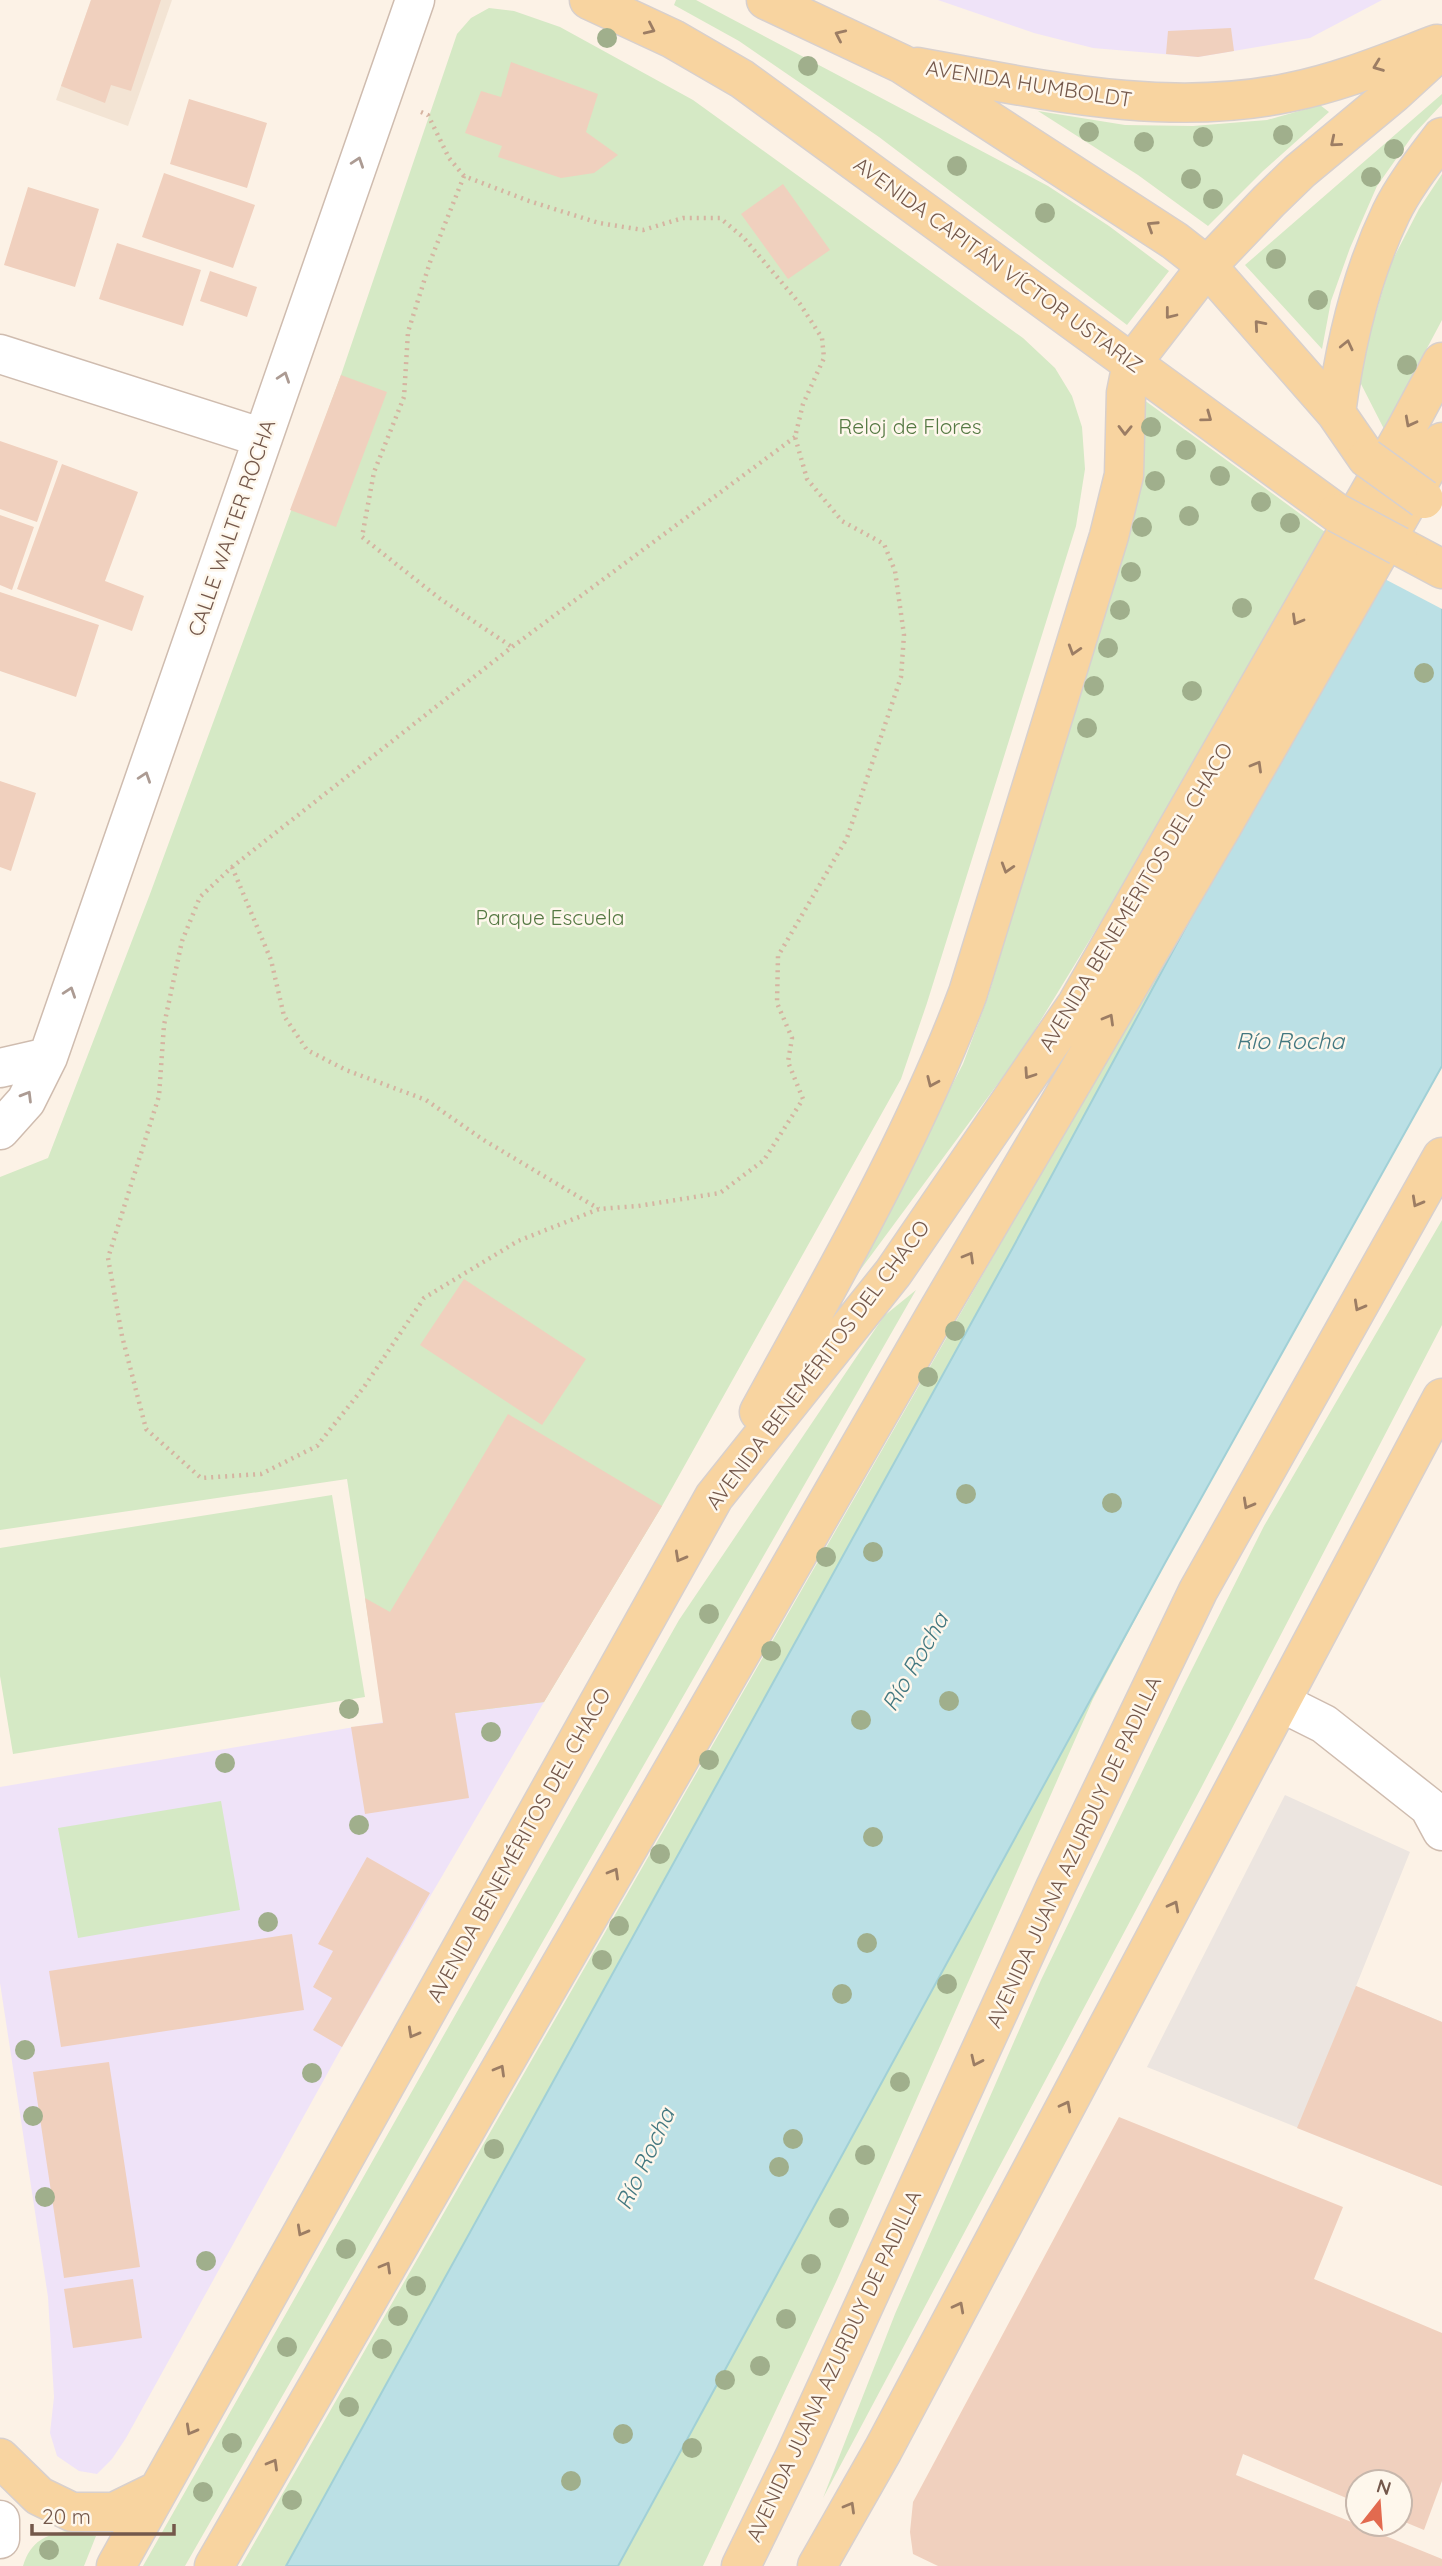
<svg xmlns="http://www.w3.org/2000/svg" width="1442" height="2566" font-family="Quicksand,sans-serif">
<rect width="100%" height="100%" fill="#fcf2e6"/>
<path fill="#f3e4d4" d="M91,0H172L128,126L56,100Z"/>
<path fill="#ece5e0" d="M1285,1795L1410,1852L1356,1986L1442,2022V2186L1147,2067Z"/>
<path fill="#efe3f8" d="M938,0H1382L1310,38L1198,57L1093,48L1034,33Z
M544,1702L342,2047L126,2438L112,2459L97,2474L79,2471L57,2456L50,2433L54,2397L48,2297L0,1983V1787L384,1722Z"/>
<path fill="#d5e9c5" d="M676,0H696L1048,186L1109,226L1169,271L1127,325L879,137L739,41L674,5Z
M489,8L514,11L560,27L693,100L1023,338L1055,368L1072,396L1082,427L1085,469L1076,526L927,1003L901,1079L662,1506L544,1702L384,1722L347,1479L0,1530V1177L48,1158L150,894L341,375L457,34L471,18Z
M1442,94V104L1413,135L1377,186L1350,248L1331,301L1322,349L1245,265Z
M1320,105L1329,112L1263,171L1208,226L1138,175L1038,111L1125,125L1193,126L1267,120Z
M1442,174V320L1384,429L1360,382L1365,349L1391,263L1419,209Z
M1140,397L1325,532L1133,869L1022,1051L827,1315L901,1183L963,1064L988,997L1078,697Z
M1237,832L1011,1251L286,2566H241Z
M1442,1220V1325L1201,1788L823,2498L895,2314L1041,1980L1183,1687L1264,1526Z
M916,1290L185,2566H143L679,1620L884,1316Z
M332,1495L365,1697L13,1754L0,1676V1548Z
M1165,1563L1093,1699L836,2282L703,2566H618Z
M221,1801L240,1910L78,1938L58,1828Z
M75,2530L96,2536L84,2566H23C31,2539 49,2533 75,2530Z"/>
<path fill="#bbe0e5" stroke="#a1d0d6" stroke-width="2" d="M1442,466V1066L1165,1563L618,2566H286L1011,1251L1237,832Z"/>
<path fill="#fcf2e6" d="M1442,466V609L1379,576Z"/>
<path fill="#f0d0be" d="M91,0H161L131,91L111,85L105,103L61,86Z
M1231,28L1234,51L1198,57L1166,54L1168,31Z
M511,62L598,94L586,132L618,155L594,173L561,178L498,157L502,146L465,133L481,91L501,97Z
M189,99L267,123L247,188L170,164Z
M164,173L255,205L233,268L142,237Z
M783,184L830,250L788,279L741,214Z
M28,187L99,209L75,287L4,265Z
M117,243L201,270L183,326L99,299Z
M210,271L257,287L247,317L200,301Z
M341,375L387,392L336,527L290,510Z
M0,441L58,461L37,522L0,509Z
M62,464L138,492L105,581L144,596L132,631L17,589Z
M0,515L34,527L12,590L0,585Z
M0,592L99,625L76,697L0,671Z
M0,781L36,793L11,871L0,867Z
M464,1279L586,1359L542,1425L420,1345Z
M508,1414L662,1506L544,1702L455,1713L469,1798L365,1814L351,1727L383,1723L365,1598L390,1612Z
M367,1857L430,1893L342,2047L313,2030L332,1998L313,1987L333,1951L318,1944Z
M292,1934L304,2010L61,2047L49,1971Z
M1356,1986L1442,2022V2186L1297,2128Z
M109,2062L140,2267L64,2278L33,2072Z
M1119,2117L1343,2207L1314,2279L1442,2333V2481L1424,2530L1400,2520V2482H1358V2503L1243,2454L1236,2475L1442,2559V2566H938L913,2554L910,2532L913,2502Z
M133,2279L142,2338L73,2348L64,2289Z"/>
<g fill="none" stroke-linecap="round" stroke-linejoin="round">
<defs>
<path id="minor" d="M0,354L263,438
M0,1068L48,1057
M0,1130L26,1101L48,1057L415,0
M1282,1703L1324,1724L1429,1807L1442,1831
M0,2520V2539"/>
<path id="major" d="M589,0L673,39L742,79L1337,513
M766,0L902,64L1175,241L1207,266L1336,413L1367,458
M917,67C1040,89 1167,119 1291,92C1341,82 1389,62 1437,44
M1336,413C1345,344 1361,276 1391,213C1404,186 1424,161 1442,137
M1399,546L1442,569
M759,1412C834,1275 913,1140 968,993L1109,536L1124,475L1126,393L1132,363L1207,266L1269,201L1300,171L1394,93L1442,49
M0,2458L39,2496L72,2512H114L157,2491
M116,2566L714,1497L893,1273L1077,1004L1405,431L1442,362
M214,2566L935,1316L1223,825L1442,442
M741,2566L795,2456L1055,1888L1198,1591L1442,1157
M817,2566L883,2450L1442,1398"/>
</defs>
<use href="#minor" stroke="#cfbcaf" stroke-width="41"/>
<use href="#major" stroke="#d8d0cd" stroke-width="41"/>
<path stroke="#d5b4a1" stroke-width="4.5" stroke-dasharray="2 5" stroke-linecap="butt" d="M421,112L428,115L449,158L464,176L529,201L599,223L643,230L683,218H720L743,237L800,304L822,338L824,358L803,404L795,437L807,479L842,521L884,544L895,571L904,635L901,677L847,838L778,956L777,1003L792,1038L788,1062L803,1099L764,1160L720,1193L638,1206L599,1209L518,1241L424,1298L364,1387L317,1446L261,1474L201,1478L146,1429L122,1336L108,1258L159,1096L164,1025L182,941L200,897L232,867L512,647L795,437
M464,176L431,259L408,332L404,397L374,472L362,537L439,598L512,647
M232,867L271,960L284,1016L307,1050L346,1070L426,1100L482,1139L599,1209"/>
<use href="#minor" stroke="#fff" stroke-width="38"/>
<use href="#major" stroke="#f8d4a0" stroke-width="38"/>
<defs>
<path id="major-bridge" d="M1367,458L1424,499
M1337,513L1399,546"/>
</defs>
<use href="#major-bridge" stroke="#d8d0cd" stroke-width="41" stroke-linecap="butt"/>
<use href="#major-bridge" stroke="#f8d4a0" stroke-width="38"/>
</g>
<g fill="#a0af8c">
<circle cx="607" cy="38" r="10"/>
<circle cx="808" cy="66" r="10"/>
<circle cx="1089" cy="132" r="10"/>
<circle cx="1283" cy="135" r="10"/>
<circle cx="1203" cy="137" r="10"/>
<circle cx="1144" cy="142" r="10"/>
<circle cx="1394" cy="149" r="10"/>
<circle cx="957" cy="166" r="10"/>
<circle cx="1371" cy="177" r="10"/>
<circle cx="1191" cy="179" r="10"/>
<circle cx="1213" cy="199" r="10"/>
<circle cx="1045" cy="213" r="10"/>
<circle cx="1276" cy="259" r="10"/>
<circle cx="1318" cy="300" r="10"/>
<circle cx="1407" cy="365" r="10"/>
<circle cx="1151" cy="427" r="10"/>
<circle cx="1186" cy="450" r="10"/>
<circle cx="1220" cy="476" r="10"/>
<circle cx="1155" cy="481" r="10"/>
<circle cx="1261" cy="502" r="10"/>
<circle cx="1189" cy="516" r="10"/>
<circle cx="1290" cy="523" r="10"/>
<circle cx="1142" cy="527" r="10"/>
<circle cx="1131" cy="572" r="10"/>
<circle cx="1242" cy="608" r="10"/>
<circle cx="1120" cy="610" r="10"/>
<circle cx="1108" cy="648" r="10"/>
<circle cx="1424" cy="673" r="10"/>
<circle cx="1094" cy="686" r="10"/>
<circle cx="1192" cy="691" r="10"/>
<circle cx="1087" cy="728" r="10"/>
<circle cx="955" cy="1331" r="10"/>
<circle cx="928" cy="1377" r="10"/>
<circle cx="966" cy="1494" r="10"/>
<circle cx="1112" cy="1503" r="10"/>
<circle cx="873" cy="1552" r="10"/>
<circle cx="826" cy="1557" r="10"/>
<circle cx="709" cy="1614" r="10"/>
<circle cx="771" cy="1651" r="10"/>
<circle cx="949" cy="1701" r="10"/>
<circle cx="349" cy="1709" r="10"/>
<circle cx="861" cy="1720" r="10"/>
<circle cx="491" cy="1732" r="10"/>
<circle cx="709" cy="1760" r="10"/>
<circle cx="225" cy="1763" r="10"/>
<circle cx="359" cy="1825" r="10"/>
<circle cx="873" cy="1837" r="10"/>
<circle cx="660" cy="1854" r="10"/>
<circle cx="268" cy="1922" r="10"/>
<circle cx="619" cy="1926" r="10"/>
<circle cx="867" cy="1943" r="10"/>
<circle cx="602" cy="1960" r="10"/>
<circle cx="947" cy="1984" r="10"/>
<circle cx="842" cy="1994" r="10"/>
<circle cx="25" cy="2050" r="10"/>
<circle cx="312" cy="2073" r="10"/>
<circle cx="900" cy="2082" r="10"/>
<circle cx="33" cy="2116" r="10"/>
<circle cx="793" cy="2139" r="10"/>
<circle cx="494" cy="2149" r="10"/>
<circle cx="865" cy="2155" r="10"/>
<circle cx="779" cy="2167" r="10"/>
<circle cx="45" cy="2197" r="10"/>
<circle cx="839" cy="2218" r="10"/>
<circle cx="346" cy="2249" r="10"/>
<circle cx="206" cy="2261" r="10"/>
<circle cx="811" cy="2264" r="10"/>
<circle cx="416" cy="2286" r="10"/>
<circle cx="398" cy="2316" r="10"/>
<circle cx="786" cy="2319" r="10"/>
<circle cx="287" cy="2347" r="10"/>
<circle cx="382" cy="2349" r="10"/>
<circle cx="760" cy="2366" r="10"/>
<circle cx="725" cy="2380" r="10"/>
<circle cx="349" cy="2407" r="10"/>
<circle cx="623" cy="2434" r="10"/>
<circle cx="232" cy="2443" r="10"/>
<circle cx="692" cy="2448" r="10"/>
<circle cx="571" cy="2481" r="10"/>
<circle cx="203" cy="2492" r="10"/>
<circle cx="292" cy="2500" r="10"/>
<circle cx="49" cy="2550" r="10"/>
</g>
<defs><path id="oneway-chevron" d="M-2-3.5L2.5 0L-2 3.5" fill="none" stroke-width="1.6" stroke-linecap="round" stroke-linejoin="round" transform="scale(1.75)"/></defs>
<g stroke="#9c7d64">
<use href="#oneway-chevron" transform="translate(650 29) rotate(25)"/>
<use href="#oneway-chevron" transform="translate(840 35) rotate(-155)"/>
<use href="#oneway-chevron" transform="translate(1378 66) rotate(159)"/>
<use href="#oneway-chevron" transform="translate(1335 142) rotate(140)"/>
<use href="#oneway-chevron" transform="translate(1152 226) rotate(-147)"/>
<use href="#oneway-chevron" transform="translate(1170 314) rotate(128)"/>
<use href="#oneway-chevron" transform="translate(1259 325) rotate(-131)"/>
<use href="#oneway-chevron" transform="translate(1347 345) rotate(-77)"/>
<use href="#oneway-chevron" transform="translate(1207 417) rotate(36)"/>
<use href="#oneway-chevron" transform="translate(1410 422) rotate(118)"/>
<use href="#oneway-chevron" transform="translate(1125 430) rotate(91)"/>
<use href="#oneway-chevron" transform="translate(1297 620) rotate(120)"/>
<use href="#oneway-chevron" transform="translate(1074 650) rotate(107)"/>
<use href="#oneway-chevron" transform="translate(1257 766) rotate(-60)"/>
<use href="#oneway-chevron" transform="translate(1007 868) rotate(107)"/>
<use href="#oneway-chevron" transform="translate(1109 1019) rotate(-60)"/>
<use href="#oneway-chevron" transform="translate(1029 1074) rotate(124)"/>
<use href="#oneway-chevron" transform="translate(932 1082) rotate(114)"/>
<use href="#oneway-chevron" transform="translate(1417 1202) rotate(119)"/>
<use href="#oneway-chevron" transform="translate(969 1257) rotate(-60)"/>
<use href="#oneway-chevron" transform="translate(1359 1306) rotate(119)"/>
<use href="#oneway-chevron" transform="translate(1248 1504) rotate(119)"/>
<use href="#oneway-chevron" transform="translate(680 1557) rotate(119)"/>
<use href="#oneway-chevron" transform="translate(614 1873) rotate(-60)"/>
<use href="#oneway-chevron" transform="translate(1174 1906) rotate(-62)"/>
<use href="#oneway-chevron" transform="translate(413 2033) rotate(119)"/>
<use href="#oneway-chevron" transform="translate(976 2061) rotate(115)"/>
<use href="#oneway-chevron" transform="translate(500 2070) rotate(-60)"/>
<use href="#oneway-chevron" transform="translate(1066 2106) rotate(-62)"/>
<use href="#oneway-chevron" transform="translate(302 2231) rotate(119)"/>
<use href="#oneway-chevron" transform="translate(386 2267) rotate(-60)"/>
<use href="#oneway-chevron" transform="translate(959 2307) rotate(-62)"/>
<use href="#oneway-chevron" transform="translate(191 2430) rotate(119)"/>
<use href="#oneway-chevron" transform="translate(273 2464) rotate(-60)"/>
<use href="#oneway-chevron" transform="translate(850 2507) rotate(-60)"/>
</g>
<g stroke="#ac9b93">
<use href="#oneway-chevron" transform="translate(358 162) rotate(-71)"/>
<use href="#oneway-chevron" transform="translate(284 377) rotate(-71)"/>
<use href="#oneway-chevron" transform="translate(145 777) rotate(-71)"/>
<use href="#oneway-chevron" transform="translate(70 992) rotate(-71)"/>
<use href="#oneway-chevron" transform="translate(27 1096) rotate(-59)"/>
</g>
<g text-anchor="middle" stroke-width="5" stroke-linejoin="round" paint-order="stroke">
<g font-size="21" fill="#74584b" stroke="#fef7ec">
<text transform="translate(1029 84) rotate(9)" y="7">AVENIDA HUMBOLDT</text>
<text transform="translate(998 265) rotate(36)" y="7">AVENIDA CAPITÁN VÍCTOR USTARIZ</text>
<text transform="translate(232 528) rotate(-71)" y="7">CALLE WALTER ROCHA</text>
<text transform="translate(1136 897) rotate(-59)" y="7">AVENIDA BENEMÉRITOS DEL CHACO</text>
<text transform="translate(818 1365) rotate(-53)" y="7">AVENIDA BENEMÉRITOS DEL CHACO</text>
<text transform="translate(519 1845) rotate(-61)" y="7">AVENIDA BENEMÉRITOS DEL CHACO</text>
<text transform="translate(1074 1852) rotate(-65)" y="7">AVENIDA JUANA AZURDUY DE PADILLA</text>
<text transform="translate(834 2366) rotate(-65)" y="7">AVENIDA JUANA AZURDUY DE PADILLA</text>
</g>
<g font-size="21" fill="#557943" stroke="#fef7ec">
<text x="910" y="434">Reloj de Flores</text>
<text x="550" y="925">Parque Escuela</text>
</g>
<g font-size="23" font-style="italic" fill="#437880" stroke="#fef7ec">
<text x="1290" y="1049">Río Rocha</text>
<text transform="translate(915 1662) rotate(-60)" y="8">Río Rocha</text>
<text transform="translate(645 2159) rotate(-65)" y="8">Río Rocha</text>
</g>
</g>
<g transform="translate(1379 2503) rotate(17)"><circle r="33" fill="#fef7ec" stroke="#c7b7ac" stroke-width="2"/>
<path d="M0-5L12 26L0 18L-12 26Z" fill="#e26a4f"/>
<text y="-10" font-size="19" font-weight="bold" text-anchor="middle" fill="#74584b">N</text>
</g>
<path d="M32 2524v10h142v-10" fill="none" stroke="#74584b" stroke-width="3.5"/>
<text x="42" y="2524" font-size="21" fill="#74584b" stroke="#fef7ec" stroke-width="5" paint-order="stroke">20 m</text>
</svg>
